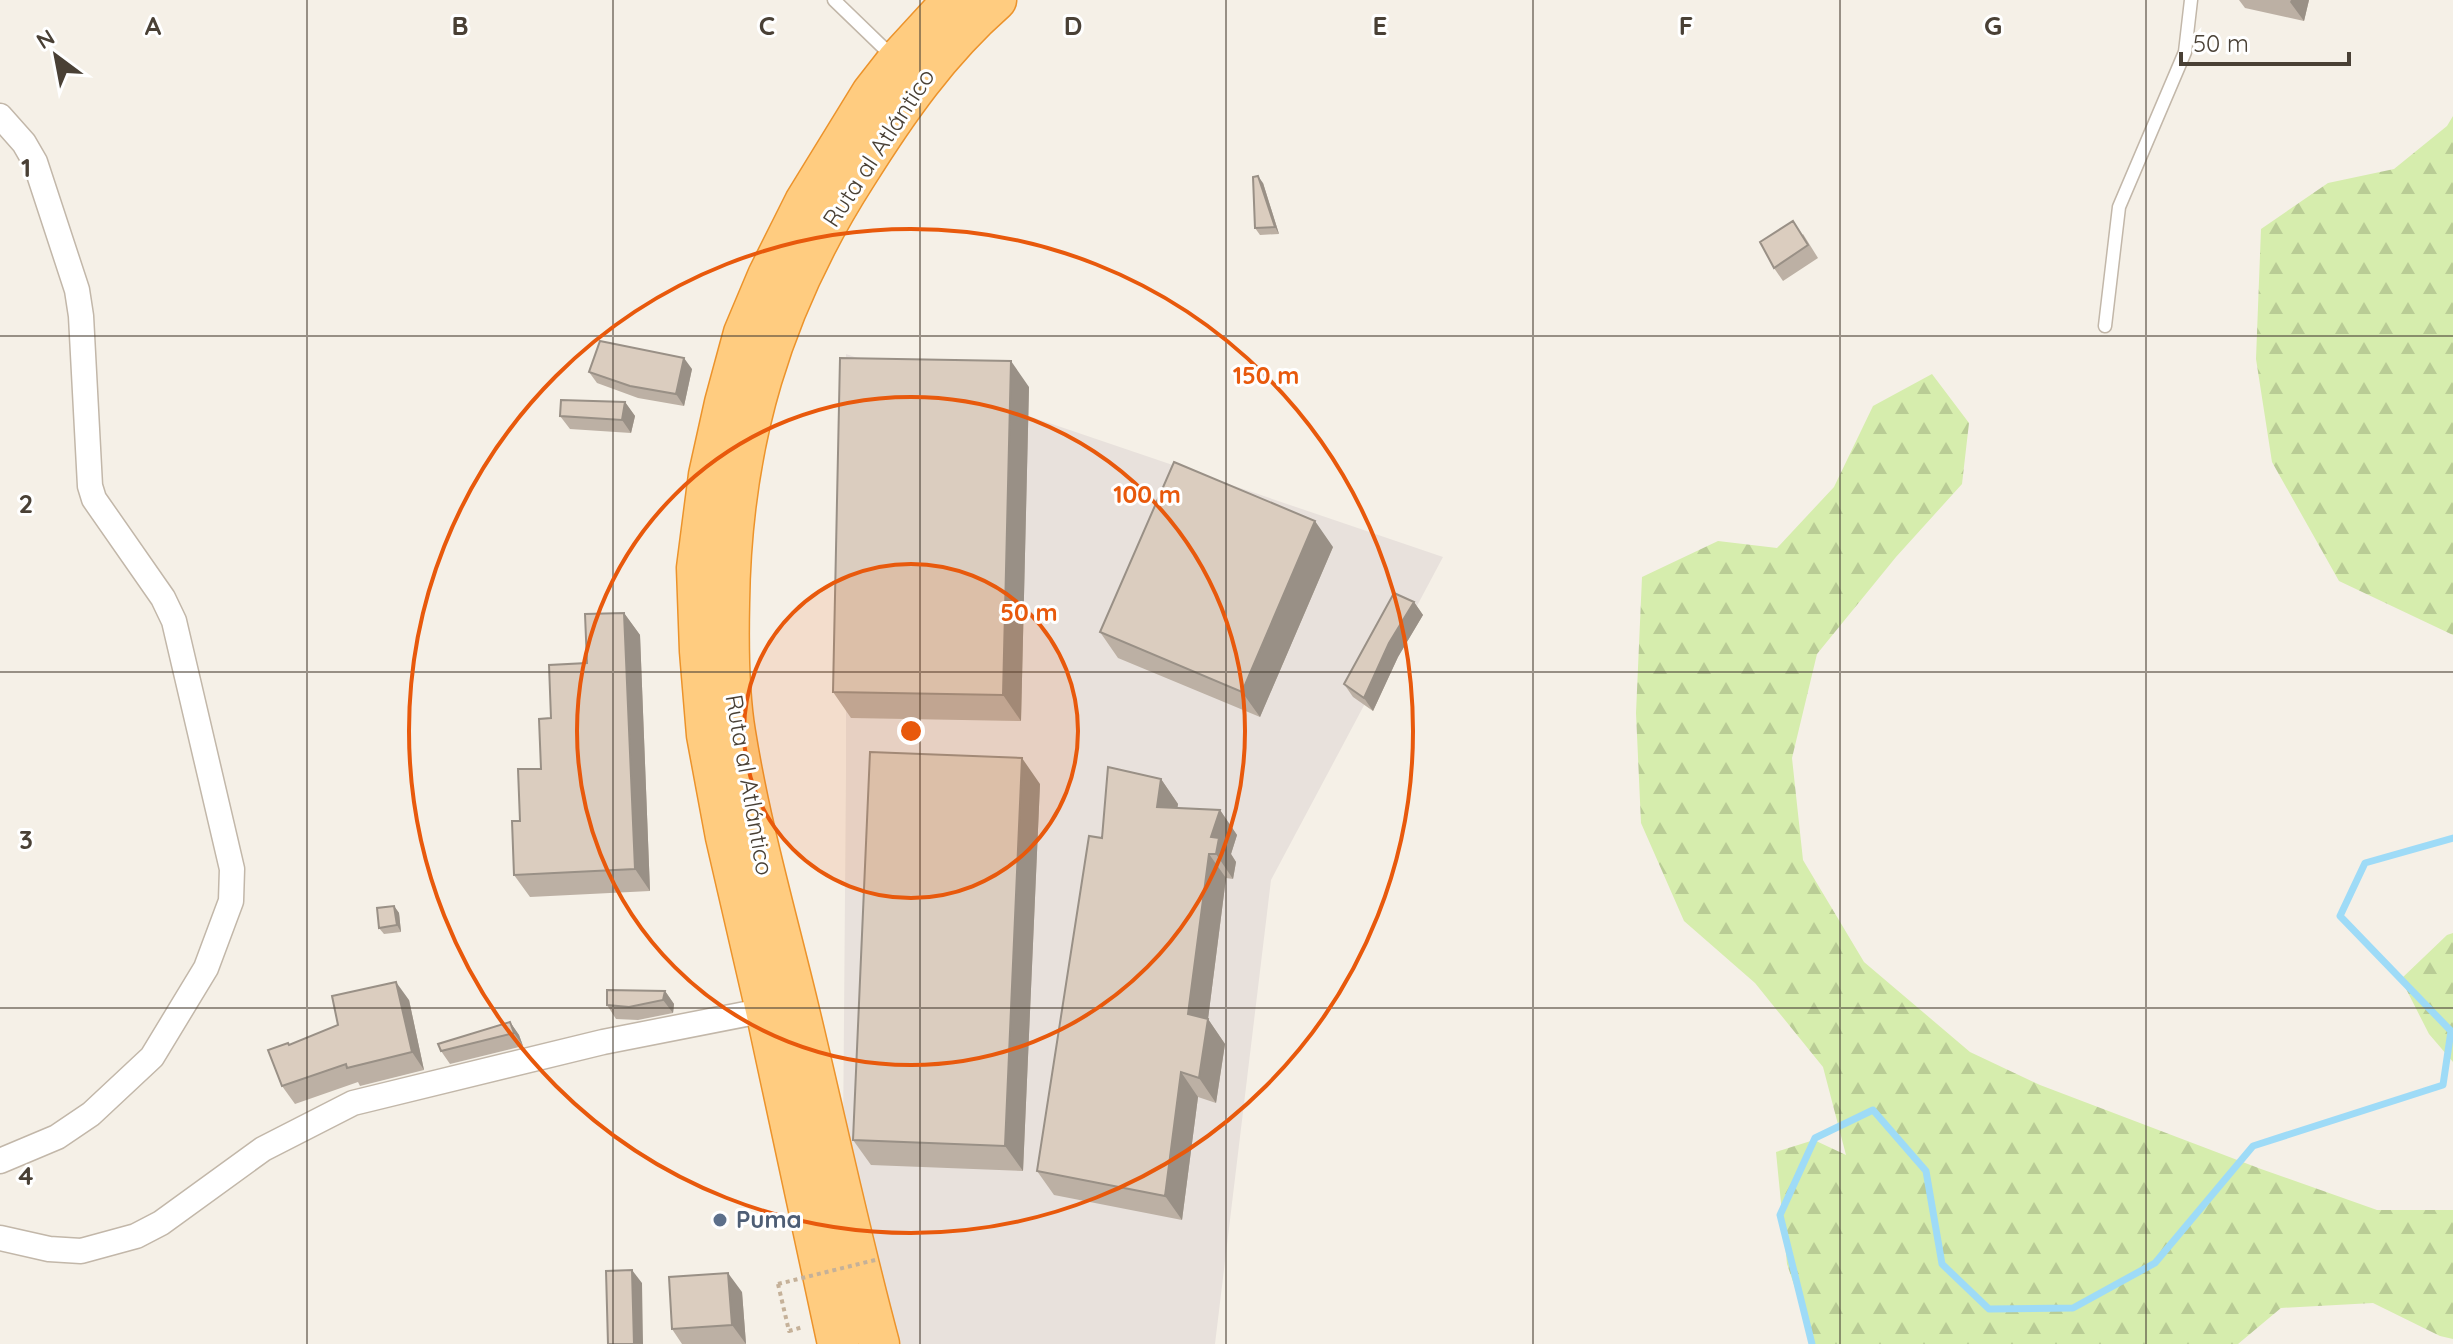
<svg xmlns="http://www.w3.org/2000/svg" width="2453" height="1344" font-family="Quicksand,sans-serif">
<defs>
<pattern id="forest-firs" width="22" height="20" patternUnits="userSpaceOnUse" patternTransform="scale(2)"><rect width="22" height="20" fill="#d6edad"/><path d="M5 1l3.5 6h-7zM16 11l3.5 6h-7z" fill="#b9cc95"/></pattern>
</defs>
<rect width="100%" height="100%" fill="#f5f0e7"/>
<path fill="#e8e1dc" d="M846,354L1443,557L1271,880L1215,1344H894L843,1142L846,770Z"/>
<path fill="url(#forest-firs)" d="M2453,116V635L2339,581L2272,462L2256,359L2261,229L2328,183L2394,169L2447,126Z
M1932,374L1969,423L1962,484L1896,557L1817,654L1792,758L1803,860L1864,962L1970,1052L2040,1085L2261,1169L2377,1210H2453V1339L2440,1336L2373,1303L2281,1308L2238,1344H1814L1787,1264L1776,1152L1814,1140L1846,1155L1823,1067L1755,983L1684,921L1641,823L1636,713L1642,577L1718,541L1777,548L1834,487L1873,406Z
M2453,933V1062L2429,1034L2401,979L2447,935Z"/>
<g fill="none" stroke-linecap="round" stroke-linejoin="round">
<path stroke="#9edbf7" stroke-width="7" d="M1812,1344L1780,1215L1815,1138L1873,1110L1926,1171L1942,1264L1989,1309L2073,1308L2155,1263L2253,1146L2443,1085L2451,1031L2340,916L2365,863L2453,838"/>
<defs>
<path id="service" d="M834,0L892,56
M2105,326L2119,207L2185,52L2191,0"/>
<path id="minor" d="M0,116L24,143L35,162L77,290L81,316L90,486L94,499L163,598L174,621L232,869L231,901L206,968L152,1057L91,1114L57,1137L0,1161
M0,1238L49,1249L81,1251L136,1236L161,1223L263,1149L353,1103L603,1042L766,1010"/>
<path id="trunk" d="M838,1344L766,1010L726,837L707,735L700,651L697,568L709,475L725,403L744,333L768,276L805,202L872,93L897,61L953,0
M879,1344C849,1233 825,1119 798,1007C776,916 750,826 735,733C728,691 728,646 729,603C731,444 771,308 857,174C897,110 939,50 996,0"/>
</defs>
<use href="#service" stroke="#c2b7a9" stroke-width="15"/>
<use href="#minor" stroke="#c2b7a9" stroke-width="27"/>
<use href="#trunk" stroke="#ec932b" stroke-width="43"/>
<path stroke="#c5b199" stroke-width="4" stroke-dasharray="4 4" stroke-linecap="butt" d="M778,1284L789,1331L803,1327"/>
<use href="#service" stroke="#fff" stroke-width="12"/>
<use href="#minor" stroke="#fff" stroke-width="24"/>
<use href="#trunk" stroke="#ffcc80" stroke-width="40"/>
<path stroke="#c5b199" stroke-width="4" stroke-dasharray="4 4" stroke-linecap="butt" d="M778,1284L879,1259"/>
</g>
<path fill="#bcb0a4" d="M2239,0H2309L2304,21L2245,8Z
M1263,183L1279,234L1260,235L1255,228Z
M1803,234L1818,258L1783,281L1774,268Z
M692,369L684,406L638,398L597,383L589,372Z
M1029,387L1021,721L851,718L833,692Z
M625,402L635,416L631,433L570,429L560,416Z
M1333,547L1260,717L1118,658L1100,632Z
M1414,602L1423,615L1398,657L1373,711L1353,697L1344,684Z
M624,613L640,635L650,891L530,897L514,875L520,821L541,769L551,718L587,663Z
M1161,779L1178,804L1177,808L1220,810L1237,835L1231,854L1236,862L1233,879L1226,878L1208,1019L1225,1044L1216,1103L1198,1097L1182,1220L1054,1195L1037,1171Z
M1040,784L1023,1171L871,1165L853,1140Z
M394,906L399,913L401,932L384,934L379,928Z
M665,991L674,1004L673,1013L638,1020L616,1019L607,1005Z
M409,1000L424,1070L360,1086L358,1082L295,1104L282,1086L290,1045Z
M510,1022L519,1035L523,1046L450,1064L441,1051Z
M742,1292L746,1344H682L672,1329Z"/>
<path fill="#999086" d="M2291,0H2309L2304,21L2290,2Z
M1258,176L1263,183L1279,234L1275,227Z
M684,358L692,369L684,406L676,394Z
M1011,361L1029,387L1021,721L1003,695Z
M625,402L635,416L631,433L622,420Z
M1315,521L1333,547L1260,717L1242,692Z
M1414,602L1423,615L1398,657L1373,711L1364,698L1389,643Z
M624,613L640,635L650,891L635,869Z
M1022,758L1040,784L1023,1171L1005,1146Z
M1161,779L1178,804L1174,832L1157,807Z
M1220,810L1237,835L1231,854L1236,862L1233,879L1216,854L1211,837Z
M1209,854L1226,878L1208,1019L1225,1044L1216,1103L1199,1078L1188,1014Z
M394,906L399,913L401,932L397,925Z
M396,982L409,1000L424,1070L412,1052Z
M665,991L674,1004L673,1013L663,1000Z
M510,1022L519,1035L523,1046L514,1033Z
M1181,1072L1198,1097L1182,1220L1165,1196Z
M632,1270L642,1283L643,1344H634Z
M728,1273L742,1292L746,1344L732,1325Z"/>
<path fill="#dbcdbf" stroke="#999086" stroke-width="2" d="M1258,176L1275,227L1255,228L1253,177Z
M1793,221L1808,245L1774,268L1760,242Z
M600,341L684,358L676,394L630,386L589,372Z
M840,358L1011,361L1003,695L833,692Z
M561,400L625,402L622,420L560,416Z
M1174,462L1315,521L1242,692L1100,632Z
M1394,593L1414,602L1389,643L1364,698L1344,684Z
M624,613L635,869L514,875L512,821H520L518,769H541L539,719L551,718L549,665L587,663L585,614Z
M870,752L1022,758L1005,1146L853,1140Z
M1108,767L1161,779L1157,807L1220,810L1211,837L1219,838L1216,854H1209L1188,1014L1208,1019L1199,1078L1181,1072L1165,1196L1037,1171L1089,836L1102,838Z
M394,906L397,925L379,928L377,908Z
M396,982L412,1052L347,1068L346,1064L282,1086L268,1050L288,1043L289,1045L338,1025L332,996Z
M607,990L665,991L663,1000L629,1007L607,1005Z
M510,1022L514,1033L441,1051L438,1044Z
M632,1270L634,1344H608L606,1271Z
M728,1273L732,1325L672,1329L669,1277Z"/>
<path fill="none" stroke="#494035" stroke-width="2" stroke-opacity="0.55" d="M307,0V1344M613,0V1344M920,0V1344M1226,0V1344M1533,0V1344M1840,0V1344M2146,0V1344M0,336H2453M0,672H2453M0,1008H2453"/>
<circle cx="911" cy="731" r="167" fill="#e8590c" fill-opacity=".12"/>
<g fill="none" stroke="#e8590c" stroke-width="4">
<circle cx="911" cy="731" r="167"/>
<circle cx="911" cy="731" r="334"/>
<circle cx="911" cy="731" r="502"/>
</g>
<circle fill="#5c6f8a" stroke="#fff" stroke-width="3" cx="720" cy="1220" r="8"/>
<g text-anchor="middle" stroke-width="6" stroke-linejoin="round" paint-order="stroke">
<g font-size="24" fill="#494035" stroke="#fff">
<text transform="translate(879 148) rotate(-57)" y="8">Ruta al Atlántico</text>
<text transform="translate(749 785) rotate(80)" y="8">Ruta al Atlántico</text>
</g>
<g font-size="24" font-weight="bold" fill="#4e5e75" stroke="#fff" text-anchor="start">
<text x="736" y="1228">Puma</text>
</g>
</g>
<g font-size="26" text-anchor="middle" font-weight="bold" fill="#494035" stroke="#fff" stroke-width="6" stroke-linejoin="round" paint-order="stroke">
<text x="153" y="35">A</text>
<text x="460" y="35">B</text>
<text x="767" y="35">C</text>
<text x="1073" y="35">D</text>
<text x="1380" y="35">E</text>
<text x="1686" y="35">F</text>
<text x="1993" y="35">G</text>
<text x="26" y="177">1</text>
<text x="26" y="513">2</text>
<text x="26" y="849">3</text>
<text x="26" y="1185">4</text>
</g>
<circle cx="911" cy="731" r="12" fill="#e8590c" stroke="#fff" stroke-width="4"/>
<g font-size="24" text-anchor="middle" font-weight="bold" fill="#e8590c" stroke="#fff" stroke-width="6" stroke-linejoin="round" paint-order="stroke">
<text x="1266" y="384">150 m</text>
<text x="1147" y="503">100 m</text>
<text x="1029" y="621">50 m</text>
</g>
<g transform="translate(56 56) rotate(328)" stroke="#ffffff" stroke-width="6" paint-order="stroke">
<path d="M0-6L14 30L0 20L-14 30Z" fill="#494035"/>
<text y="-12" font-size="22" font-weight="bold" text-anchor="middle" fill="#494035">N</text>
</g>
<path d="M2181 52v12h168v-12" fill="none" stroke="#494035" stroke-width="4"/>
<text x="2193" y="52" font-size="24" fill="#494035" stroke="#ffffff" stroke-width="6" paint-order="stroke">50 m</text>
</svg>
